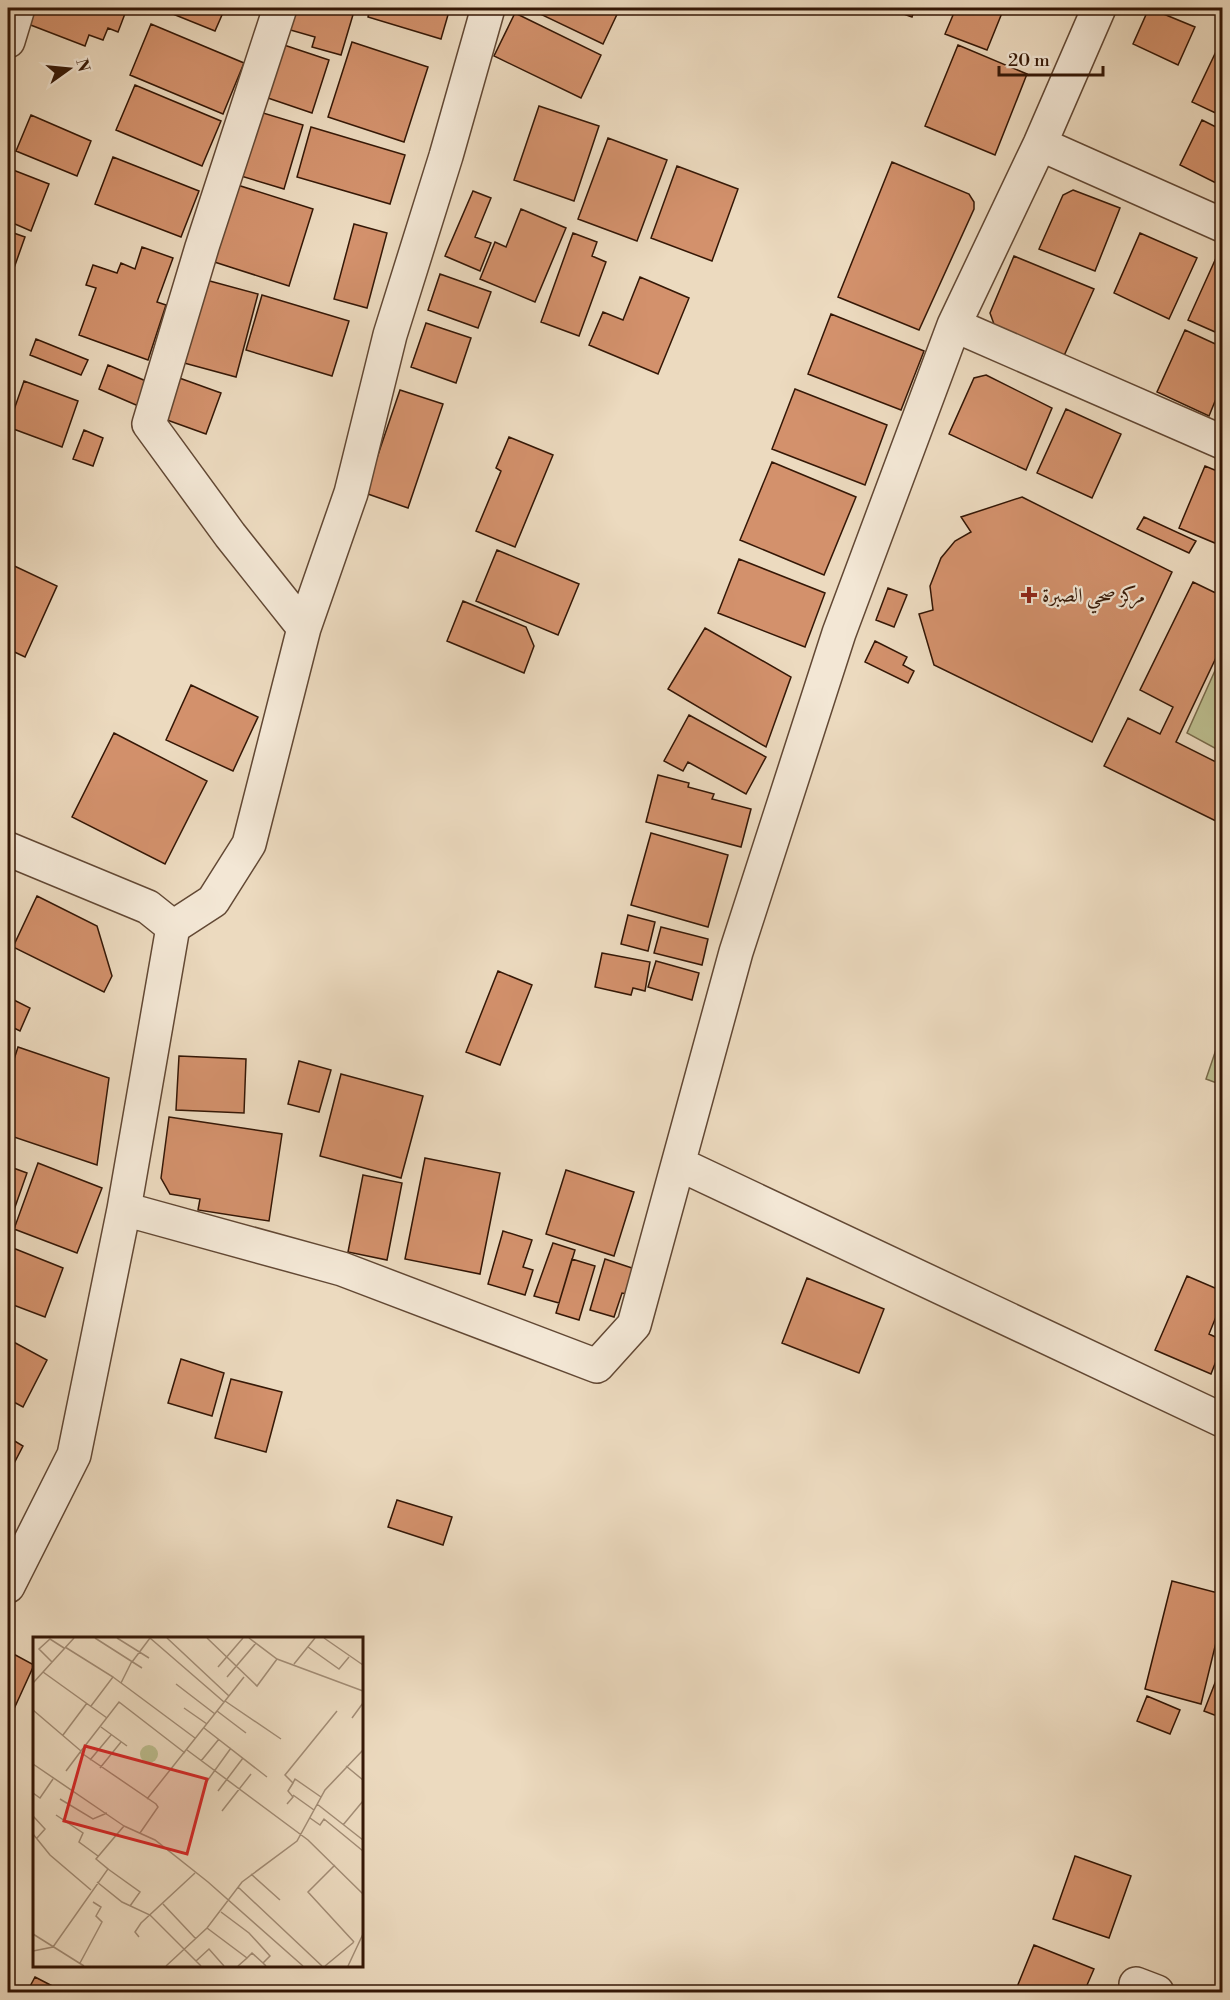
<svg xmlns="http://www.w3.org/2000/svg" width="1230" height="2000" font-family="'Libre Bodoni',Amiri,serif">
<rect width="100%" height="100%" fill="#ecdabf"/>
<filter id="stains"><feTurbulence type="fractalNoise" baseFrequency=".00333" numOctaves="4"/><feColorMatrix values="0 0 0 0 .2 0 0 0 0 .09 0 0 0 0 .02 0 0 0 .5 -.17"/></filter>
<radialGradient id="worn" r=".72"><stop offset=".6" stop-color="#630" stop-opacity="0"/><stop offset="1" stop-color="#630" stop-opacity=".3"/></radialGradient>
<path fill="#bcbe8f" stroke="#786a4a" stroke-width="1.5" d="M1222,655V752L1187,733Z
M1222,1032V1085L1206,1079Z"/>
<path fill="#d3916c" stroke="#341706" stroke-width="1.5" d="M34,8H116L126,11L118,32L108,28L103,40L89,35L85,46L28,24Z
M158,8H225L215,31Z
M286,8H355L341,55L312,47L315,37L280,27Z
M370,8H450L441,39L368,17Z
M540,8H620L603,44L538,13Z
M887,8H915L912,17Z
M956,8H1004L987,50L945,34Z
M1149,8L1195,27L1178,65L1133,44Z
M515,13L601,55L581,98L494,56Z
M151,24L244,63L223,114L130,75Z
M1222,39V116L1192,102Z
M352,42L428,67L404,142L328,117Z
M278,43L329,60L312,113L262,96Z
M958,45L1027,74L995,155L925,126Z
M135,85L221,121L202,166L116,130Z
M539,106L599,126L574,201L514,180Z
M250,109L303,125L284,189L231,173Z
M31,115L91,141L77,176L16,151Z
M1202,120L1222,130V186L1180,165Z
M311,127L405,155L390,204L297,177Z
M608,138L667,160L637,241L578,219Z
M113,157L199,191L181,237L95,204Z
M892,162L969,194L974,202V209L919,330L838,297Z
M677,166L738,189L712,261L651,238Z
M8,168L49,184L31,231L8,221Z
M228,182L313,209L289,286L205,259Z
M1073,190L1120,208L1095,271L1039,249L1063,195Z
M473,191L491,198L475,237L491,243L480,271L445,256Z
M521,209L566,228L535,302L480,279L495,242L506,247Z
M354,224L387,233L367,308L334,299Z
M8,231L25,237L14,268L8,266Z
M573,233L597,242L592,256L606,262L579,336L541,322Z
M1140,233L1197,258L1169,319L1114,293Z
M142,247L173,258L157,302L166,305L148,360L79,335L96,288L86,285L93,265L117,273L121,263L135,269Z
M1014,256L1094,289L1063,358L995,327L990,313Z
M1216,258L1222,261V335L1188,320Z
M440,274L491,292L478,328L428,310Z
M195,277L258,294L236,377L173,360Z
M640,277L689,298L658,374L589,345L603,312L623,320Z
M262,295L349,321L332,376L246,350Z
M831,314L924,351L901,410L808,374Z
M426,323L471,338L456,383L411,367Z
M1185,330L1222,347V384L1209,416L1157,392Z
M36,339L88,360L81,375L30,355Z
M108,365L153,384L143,408L99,389Z
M171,375L221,393L206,434L156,416Z
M986,375L1052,408L1026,470L949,434L974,378Z
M24,381L78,401L62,447L8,427Z
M795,389L887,425L865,485L772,449Z
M400,390L443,404L408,508L365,493Z
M1066,409L1121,434L1092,498L1037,473Z
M84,430L103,438L93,466L73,459Z
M509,437L553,455L515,547L476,531L501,471L496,468Z
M772,462L856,497L824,575L740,540Z
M1205,466L1222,473V546L1179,528Z
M1022,497L1172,572L1092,742L934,665L919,614L933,610L930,586L941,558L955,541L971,532L961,517Z
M1144,517L1196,541L1189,553L1137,529Z
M497,550L579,584L558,635L476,601Z
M739,559L825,593L805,647L718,613Z
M8,563L57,586L25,657L8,649Z
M1193,582L1222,596V645L1176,742L1222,765V824L1104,766L1128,718L1160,734L1173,707L1140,690Z
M888,588L907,595L894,627L876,620Z
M463,601L526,627L534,646L524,673L447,641Z
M705,628L791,677L766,747L668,689Z
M875,641L907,657L903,665L914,671L908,683L865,662Z
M191,685L258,717L233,771L166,740Z
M689,715L766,757L746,794L688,762L683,771L664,761Z
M114,733L207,781L165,864L72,817Z
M658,775L689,783L688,787L714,794L712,799L751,809L741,847L646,822Z
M651,833L728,855L708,927L631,905Z
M8,875L13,878L8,889Z
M37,896L97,926L112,976L104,992L13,947Z
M628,915L655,922L648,951L621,944Z
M661,927L708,939L702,965L654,953Z
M602,953L650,962L645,991L633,988L631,995L595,987Z
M656,961L699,973L692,1000L648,987Z
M498,971L532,985L500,1065L466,1052Z
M8,997L30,1008L20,1031L8,1025Z
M18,1047L109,1078L97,1165L8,1135V1078Z
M179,1056L246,1059L244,1113L176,1110Z
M299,1061L331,1070L319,1112L288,1104Z
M341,1074L423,1096L401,1178L320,1156Z
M169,1117L282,1134L269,1221L198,1210L200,1199L170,1194L161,1178Z
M425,1158L500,1173L480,1274L405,1259Z
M38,1163L102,1188L77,1253L14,1229Z
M8,1166L27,1173L8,1227Z
M566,1170L634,1192L614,1256L546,1234Z
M363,1175L402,1183L387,1260L348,1252Z
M503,1231L532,1240L523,1267L533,1270L525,1295L488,1284Z
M553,1243L575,1250L559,1303L534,1296Z
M8,1246L63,1268L45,1317L8,1303Z
M572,1259L595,1266L579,1320L556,1313Z
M605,1259L635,1269L627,1294L622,1293L614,1317L590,1310Z
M1187,1276L1222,1291V1302L1209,1334L1222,1340V1346L1211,1374L1155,1350Z
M807,1278L884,1309L859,1373L782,1343Z
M8,1339L47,1360L23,1407L8,1399Z
M181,1359L224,1373L212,1416L168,1403Z
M231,1379L282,1392L266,1452L215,1438Z
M8,1437L23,1446L8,1475Z
M397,1500L452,1517L443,1545L388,1527Z
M1172,1581L1222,1594V1618L1201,1704L1145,1689Z
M8,1651L34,1665L8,1722Z
M1222,1665V1718L1204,1711Z
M1147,1696L1180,1710L1170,1734L1137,1721Z
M1222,1851V1867L1217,1865Z
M1075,1856L1131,1876L1109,1938L1053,1919Z
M1034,1945L1094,1969L1084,1992H1015Z
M35,1977L64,1992H27Z"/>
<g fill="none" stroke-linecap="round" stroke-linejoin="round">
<defs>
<path id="street" d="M280,8L202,247L149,424L230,535L304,628
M8,41L18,8
M1040,144L1222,225
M954,325L1222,442
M8,849L148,907L173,927L124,1209L74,1455L8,1586
M173,927L213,901L249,844L304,628L351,493L390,335L446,156L488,8
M679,1164L1222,1420
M124,1209L342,1269L597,1366L634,1325L736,952L839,633L954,325L1040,144L1099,8
M1136,1984L1157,1992"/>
</defs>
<use href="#street" stroke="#624834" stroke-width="36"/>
<use href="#street" stroke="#f3e7d5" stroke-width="33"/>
</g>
<path fill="#8f2418" stroke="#f3e7d5" stroke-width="2" d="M1026 586h6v6h6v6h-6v6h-6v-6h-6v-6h6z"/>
<g text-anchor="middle" stroke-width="4.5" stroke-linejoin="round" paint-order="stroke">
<g font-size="20" fill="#341706" stroke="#f3e7d5" text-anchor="start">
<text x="1042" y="602">مركز صحي الصبرة</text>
</g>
</g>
<g transform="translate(33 1637)">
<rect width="330" height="330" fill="#ecdabf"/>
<path d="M107 117a9 9 0 1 1 18 0a9 9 0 1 1-18 0Z" fill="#bcbe8f"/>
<path fill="none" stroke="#a28c75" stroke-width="1.5" d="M62,1L109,31M84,1L116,21M117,1L191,65M134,1L196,59M174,1L224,49L244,22M216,1L244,22L330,54M291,1L330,28M32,10L80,40L58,69M275,10L306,32L316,20M19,25L6,12L17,2L31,11M99,25L117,1M261,27L282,1M185,30L210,1M10,35L74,81M80,40L162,101M194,40L223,6M0,46L41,1M88,46L99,24M143,47L182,77M192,64L248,102M151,71L174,87M0,73L48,114L33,134M184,74L213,96M319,81L330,66M68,90L94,109M171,91L234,140M30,98L54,66M154,113L275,203L330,257M48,114L86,65L152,116M47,115L123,167L125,170L107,196M57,123L78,98M168,124L186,102M0,127L91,189M313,129L330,143M67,131L88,105M260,146L262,142L288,160M172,147L198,111M185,154L210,121M0,156L7,161L20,142M260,158L281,173M27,162L60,182L74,176M114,162L211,40M254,167L260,160L255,154L260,146L252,138L304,74M284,167L330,203M189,174L218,137M23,178L50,196L46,205L65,219M0,179L12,192L4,201M277,181L287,188L291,182L330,214M310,188L330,164M0,197L17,218L58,253M302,228L275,255L321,305M75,232L107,255L97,269M218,237L247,263M64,245L89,265L117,278L168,329M205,250L289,329M130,267L163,302M188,275L216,296L237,319L230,326L233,329M174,291L214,321L205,329M0,297L51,329M106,300L102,295L108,286L162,236M0,314L20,310L75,232L63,222L91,189L122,203L175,245L270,329M214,321L219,316L230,326M163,324L176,312L191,329M47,326L69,285L63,279L68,270L60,265M133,329L174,291L209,245L264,204L292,153L330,113M292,329L321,305M315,329L330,297"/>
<path fill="#d62828" fill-opacity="0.15" stroke="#d62828" stroke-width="3" d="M52,109L174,142L154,217L31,184Z"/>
<rect width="330" height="330" fill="none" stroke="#341706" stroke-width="3"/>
</g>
<rect width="1230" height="2000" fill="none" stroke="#ecdabf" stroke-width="30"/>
<rect x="9" y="9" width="1212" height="1982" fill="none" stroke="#341706" stroke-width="3"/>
<rect x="15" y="15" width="1200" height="1970" fill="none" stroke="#341706" stroke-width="1.5"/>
<g transform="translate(69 69) rotate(75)" stroke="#f3e7d5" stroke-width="4.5" paint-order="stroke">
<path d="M0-4.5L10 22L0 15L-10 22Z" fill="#341706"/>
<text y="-9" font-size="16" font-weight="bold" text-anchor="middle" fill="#341706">N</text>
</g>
<path d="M999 66v9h104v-9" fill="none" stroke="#341706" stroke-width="3"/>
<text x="1008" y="66" font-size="18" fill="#341706" stroke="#f3e7d5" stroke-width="4.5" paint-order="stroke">20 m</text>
<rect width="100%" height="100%" filter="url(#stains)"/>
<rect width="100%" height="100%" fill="url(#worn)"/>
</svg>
